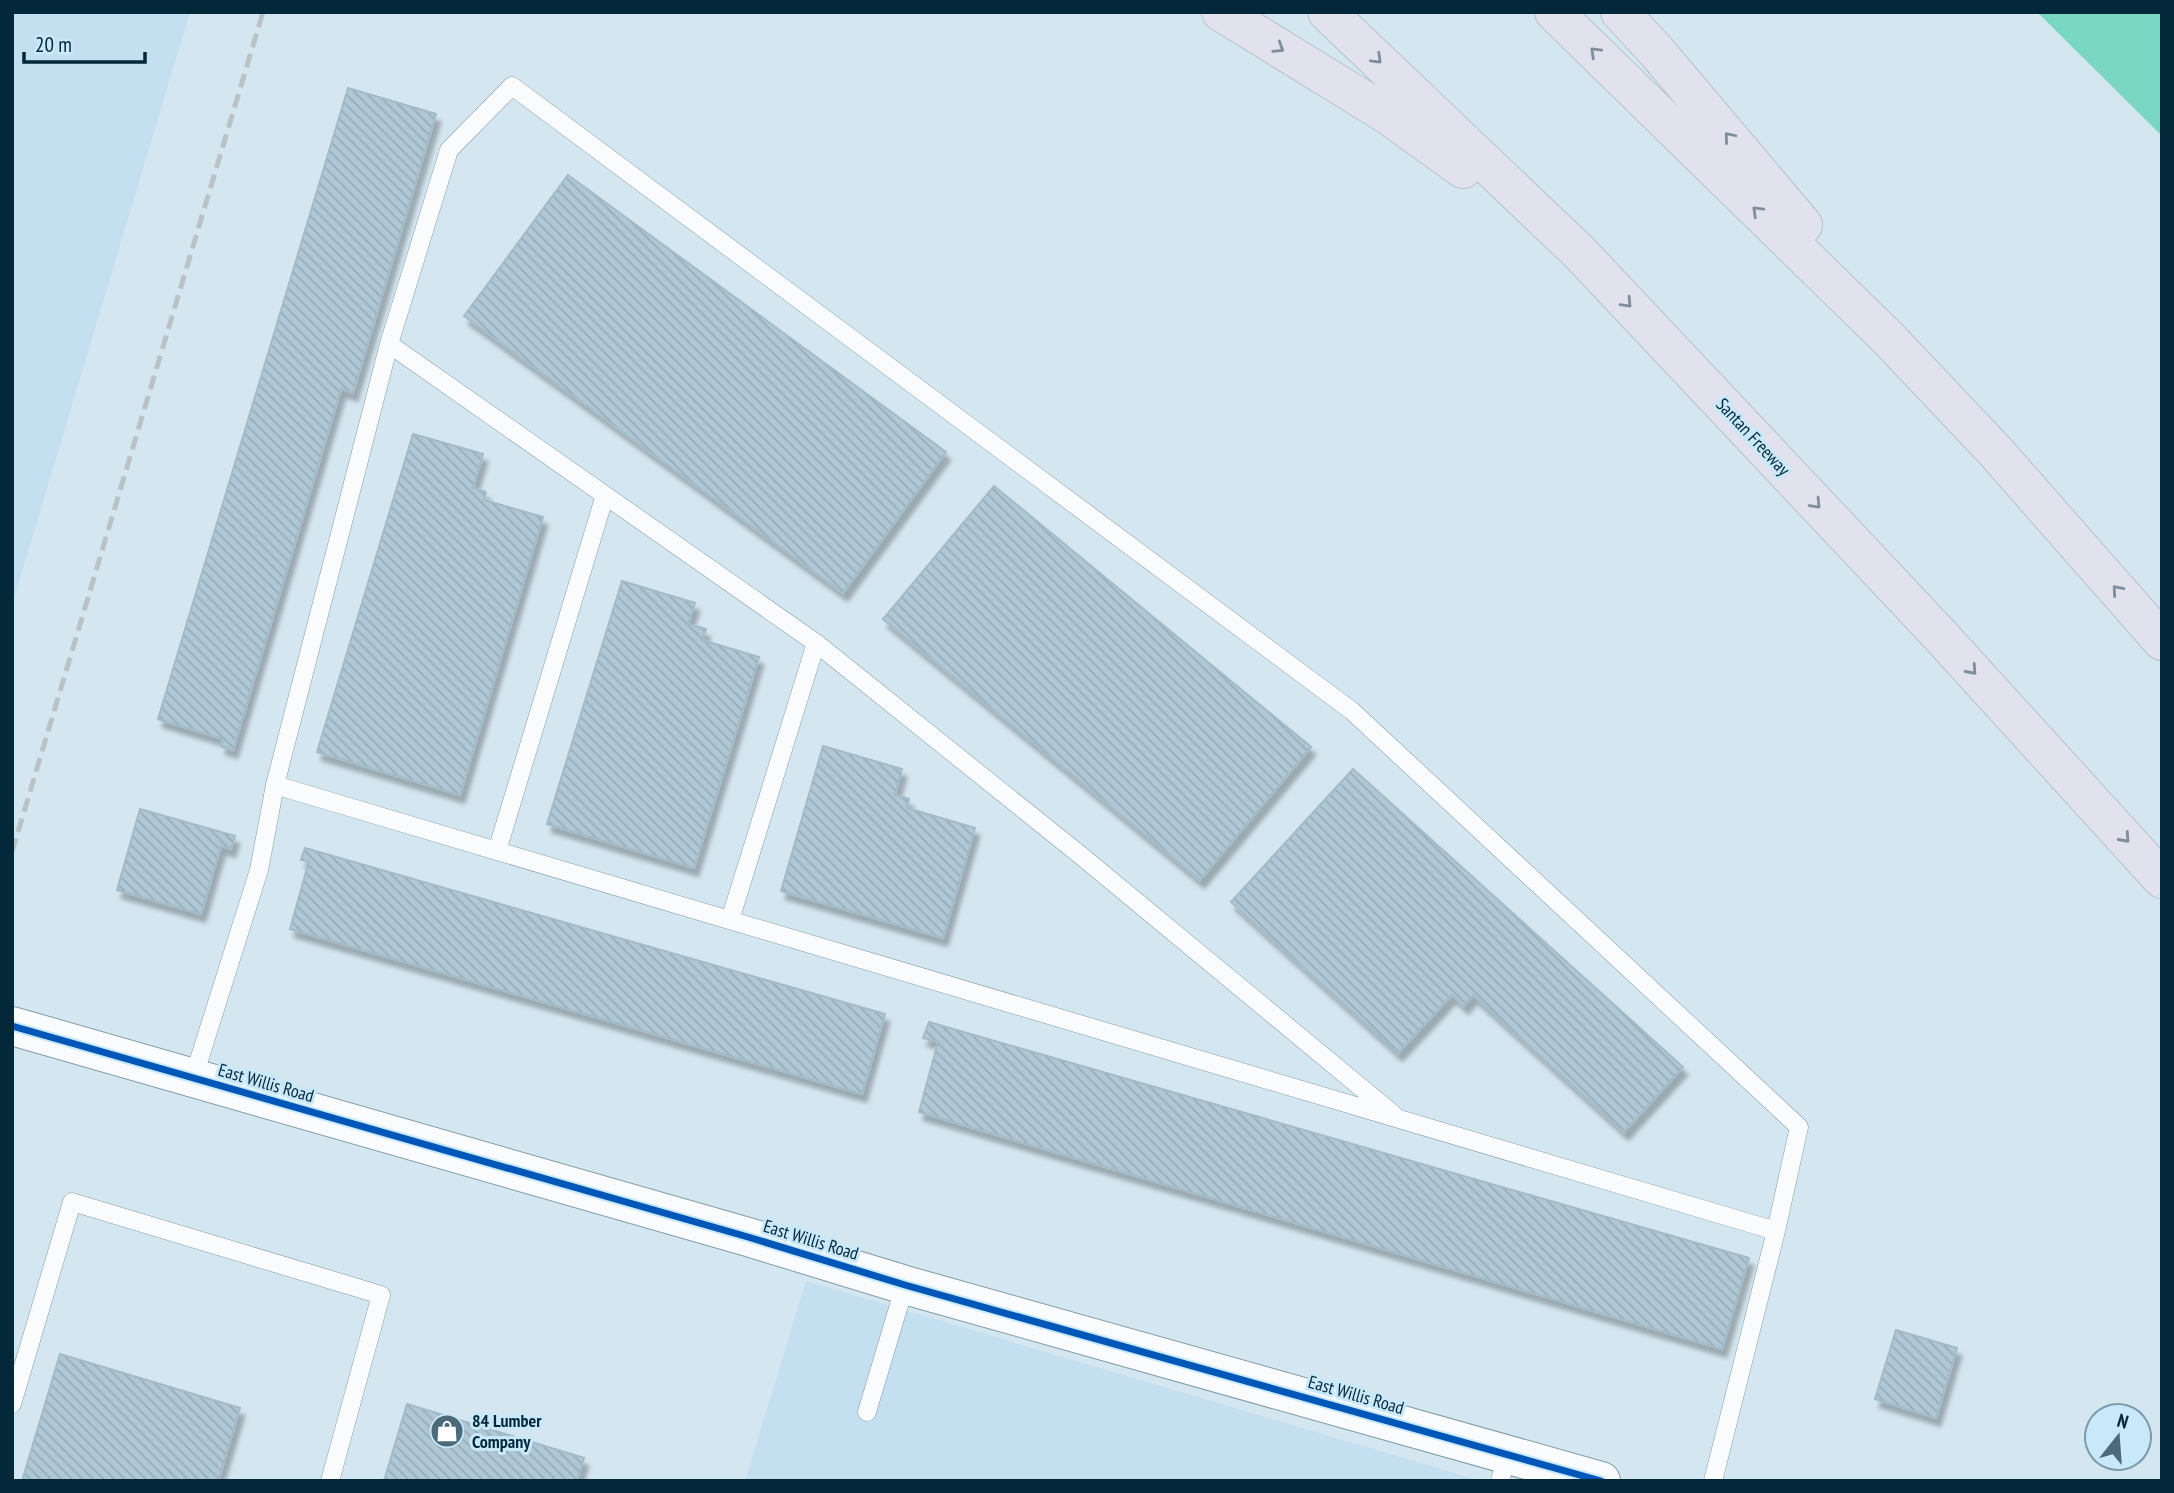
<svg xmlns="http://www.w3.org/2000/svg" width="2174" height="1493" font-family="'PT Sans Narrow',sans-serif">
<defs>
<pattern id="building-back-hatch" width="6" height="6" patternUnits="userSpaceOnUse" patternTransform="scale(1.75)"><rect width="6" height="6" fill="#b0c8d5"/><path d="M-1 5l2 2M0 0l6 6M5-1l2 2" fill="none" stroke="#96acb8"/></pattern>
<filter id="shadow"><feDropShadow dx="4.5" dy="8" stdDeviation="2" flood-color="#0004"/></filter>
</defs>
<rect width="100%" height="100%" fill="#d4e6f0"/>
<path fill="#c4dfef" d="M12,12H190L12,605Z
M806,1281L1481,1481H745Z"/>
<path fill="#7ad7c4" d="M2037,12H2162V136Z"/>
<path fill="url(#building-back-hatch)" stroke="#a2bbc8" stroke-width="2" filter="url(#shadow)" d="M348,88L436,114L353,393L341,389L233,750L221,746L223,739L158,719Z
M568,175L946,452L843,593L464,316Z
M413,434L483,454L473,488L486,492L484,500L543,517L460,795L317,752Z
M994,486L1311,747L1200,880L883,619Z
M622,581L695,603L688,624L706,629L702,640L759,657L694,868L547,824Z
M823,746L902,769L895,795L909,799L907,808L975,828L943,938L781,891Z
M1353,769L1683,1067L1624,1132L1473,995L1464,1006L1452,995L1398,1053L1231,902Z
M140,809L235,836L231,849L221,846L201,914L117,890Z
M305,848L885,1014L862,1094L290,929L309,861L301,860Z
M929,1022L1749,1258L1722,1349L919,1112L938,1042L923,1038Z
M1896,1330L1957,1348L1936,1418L1875,1399Z
M60,1354L240,1408L218,1481H22Z
M407,1404L584,1458L577,1481H384Z"/>
<g fill="none" stroke-linecap="round" stroke-linejoin="round">
<defs>
<path id="lane" d="M389,344L816,643L1079,854L1393,1114
M497,851L605,495
M730,920L816,643
M193,1079L259,870L275,785
M12,1404L72,1202L381,1295L330,1481
M867,1412L905,1285
M1500,1481L1507,1454
M1713,1481L1776,1231L1799,1127L1352,711L512,86L449,150L389,344L275,785L1776,1231"/>
<path id="secondary" d="M12,1026L748,1237L905,1285L1601,1481"/>
<path id="highway" d="M1221,12L1388,115L1463,169
M1327,12L1580,253L1938,633L2162,879
M1554,12L1888,338L1995,451L2162,641
M1620,12L1657,52L1803,225"/>
</defs>
<use href="#lane" stroke="#829da9" stroke-width="19"/>
<use href="#secondary" stroke="#829da9" stroke-width="40"/>
<use href="#highway" stroke="#b4c3ca" stroke-width="40"/>
<use href="#lane" stroke="#f9fbfd" stroke-width="18"/>
<use href="#secondary" stroke="#f9fbfd" stroke-width="38"/>
<use href="#highway" stroke="#e2e2ef" stroke-width="38"/>
<path stroke="#bbc2c6" stroke-width="5" stroke-dasharray="14 7" stroke-linecap="butt" d="M12,852L263,12"/>
<defs>
<path id="cycleway" d="M12,1026L748,1237L905,1285L1601,1481"/>
</defs>
<use href="#cycleway" stroke="#c9e9fb" stroke-width="11"/>
<use href="#cycleway" stroke="#0057b8" stroke-width="7"/>
</g>
<defs><path id="oneway-chevron" d="M-2-3.5L2.5 0L-2 3.5" fill="none" stroke-width="1.6" stroke-linecap="round" stroke-linejoin="round" transform="scale(1.75)"/></defs>
<g stroke="#7d8e9d">
<use href="#oneway-chevron" transform="translate(1279 48) rotate(32)"/>
<use href="#oneway-chevron" transform="translate(1595 52) rotate(-136)"/>
<use href="#oneway-chevron" transform="translate(1377 59) rotate(44)"/>
<use href="#oneway-chevron" transform="translate(1729 137) rotate(-130)"/>
<use href="#oneway-chevron" transform="translate(1757 211) rotate(-136)"/>
<use href="#oneway-chevron" transform="translate(1627 303) rotate(47)"/>
<use href="#oneway-chevron" transform="translate(1816 504) rotate(47)"/>
<use href="#oneway-chevron" transform="translate(2117 590) rotate(-131)"/>
<use href="#oneway-chevron" transform="translate(1972 670) rotate(48)"/>
<use href="#oneway-chevron" transform="translate(2125 838) rotate(48)"/>
</g>
<defs>
<symbol id="shop-disc" viewBox="-11 -11 22 22"><circle r="9.5" fill="#4c6a79" stroke="#c9e9fb"/><path d="M-5-2.5h2.3a2.7 3.5 0 0 1 5.4 0H5L5.5 6h-11ZM-1.5-2.5h3a1.5 2.3 0 0 0-3 0Z" fill="#fff"/></symbol>
</defs>
<g fill-rule="evenodd">
<use href="#shop-disc" x="428" y="1412" width="38" height="38"/>
</g>
<g text-anchor="middle" stroke-width="6" stroke-linejoin="round" paint-order="stroke">
<g font-size="18" fill="#022839" stroke="#c9e9fb">
<text transform="translate(1753 437) rotate(47)" y="6">Santan Freeway</text>
<text transform="translate(266 1083) rotate(16)" y="6">East Willis Road</text>
<text transform="translate(811 1240) rotate(17)" y="6">East Willis Road</text>
<text transform="translate(1356 1395) rotate(16)" y="6">East Willis Road</text>
</g>
<g font-size="18" font-weight="bold" fill="#022839" stroke="#c9e9fb" text-anchor="start">
<text x="472" y="1427">84 Lumber<tspan x="472" dy="21">Company</tspan></text>
</g>
</g>
<rect width="2174" height="1493" fill="none" stroke="#022839" stroke-width="28"/>
<g transform="translate(2118 1437) rotate(17)"><circle r="33" fill="#c9e9fb" stroke="#799cad" stroke-width="2"/>
<path d="M0-5L12 26L0 18L-12 26Z" fill="#4c6a79"/>
<text y="-10" font-size="19" font-weight="bold" text-anchor="middle" fill="#022839">N</text>
</g>
<path d="M24 52v10h121v-10" fill="none" stroke="#022839" stroke-width="3.5"/>
<text x="35" y="52" font-size="21" fill="#022839" stroke="#c9e9fb" stroke-width="5" paint-order="stroke">20 m</text>
</svg>
